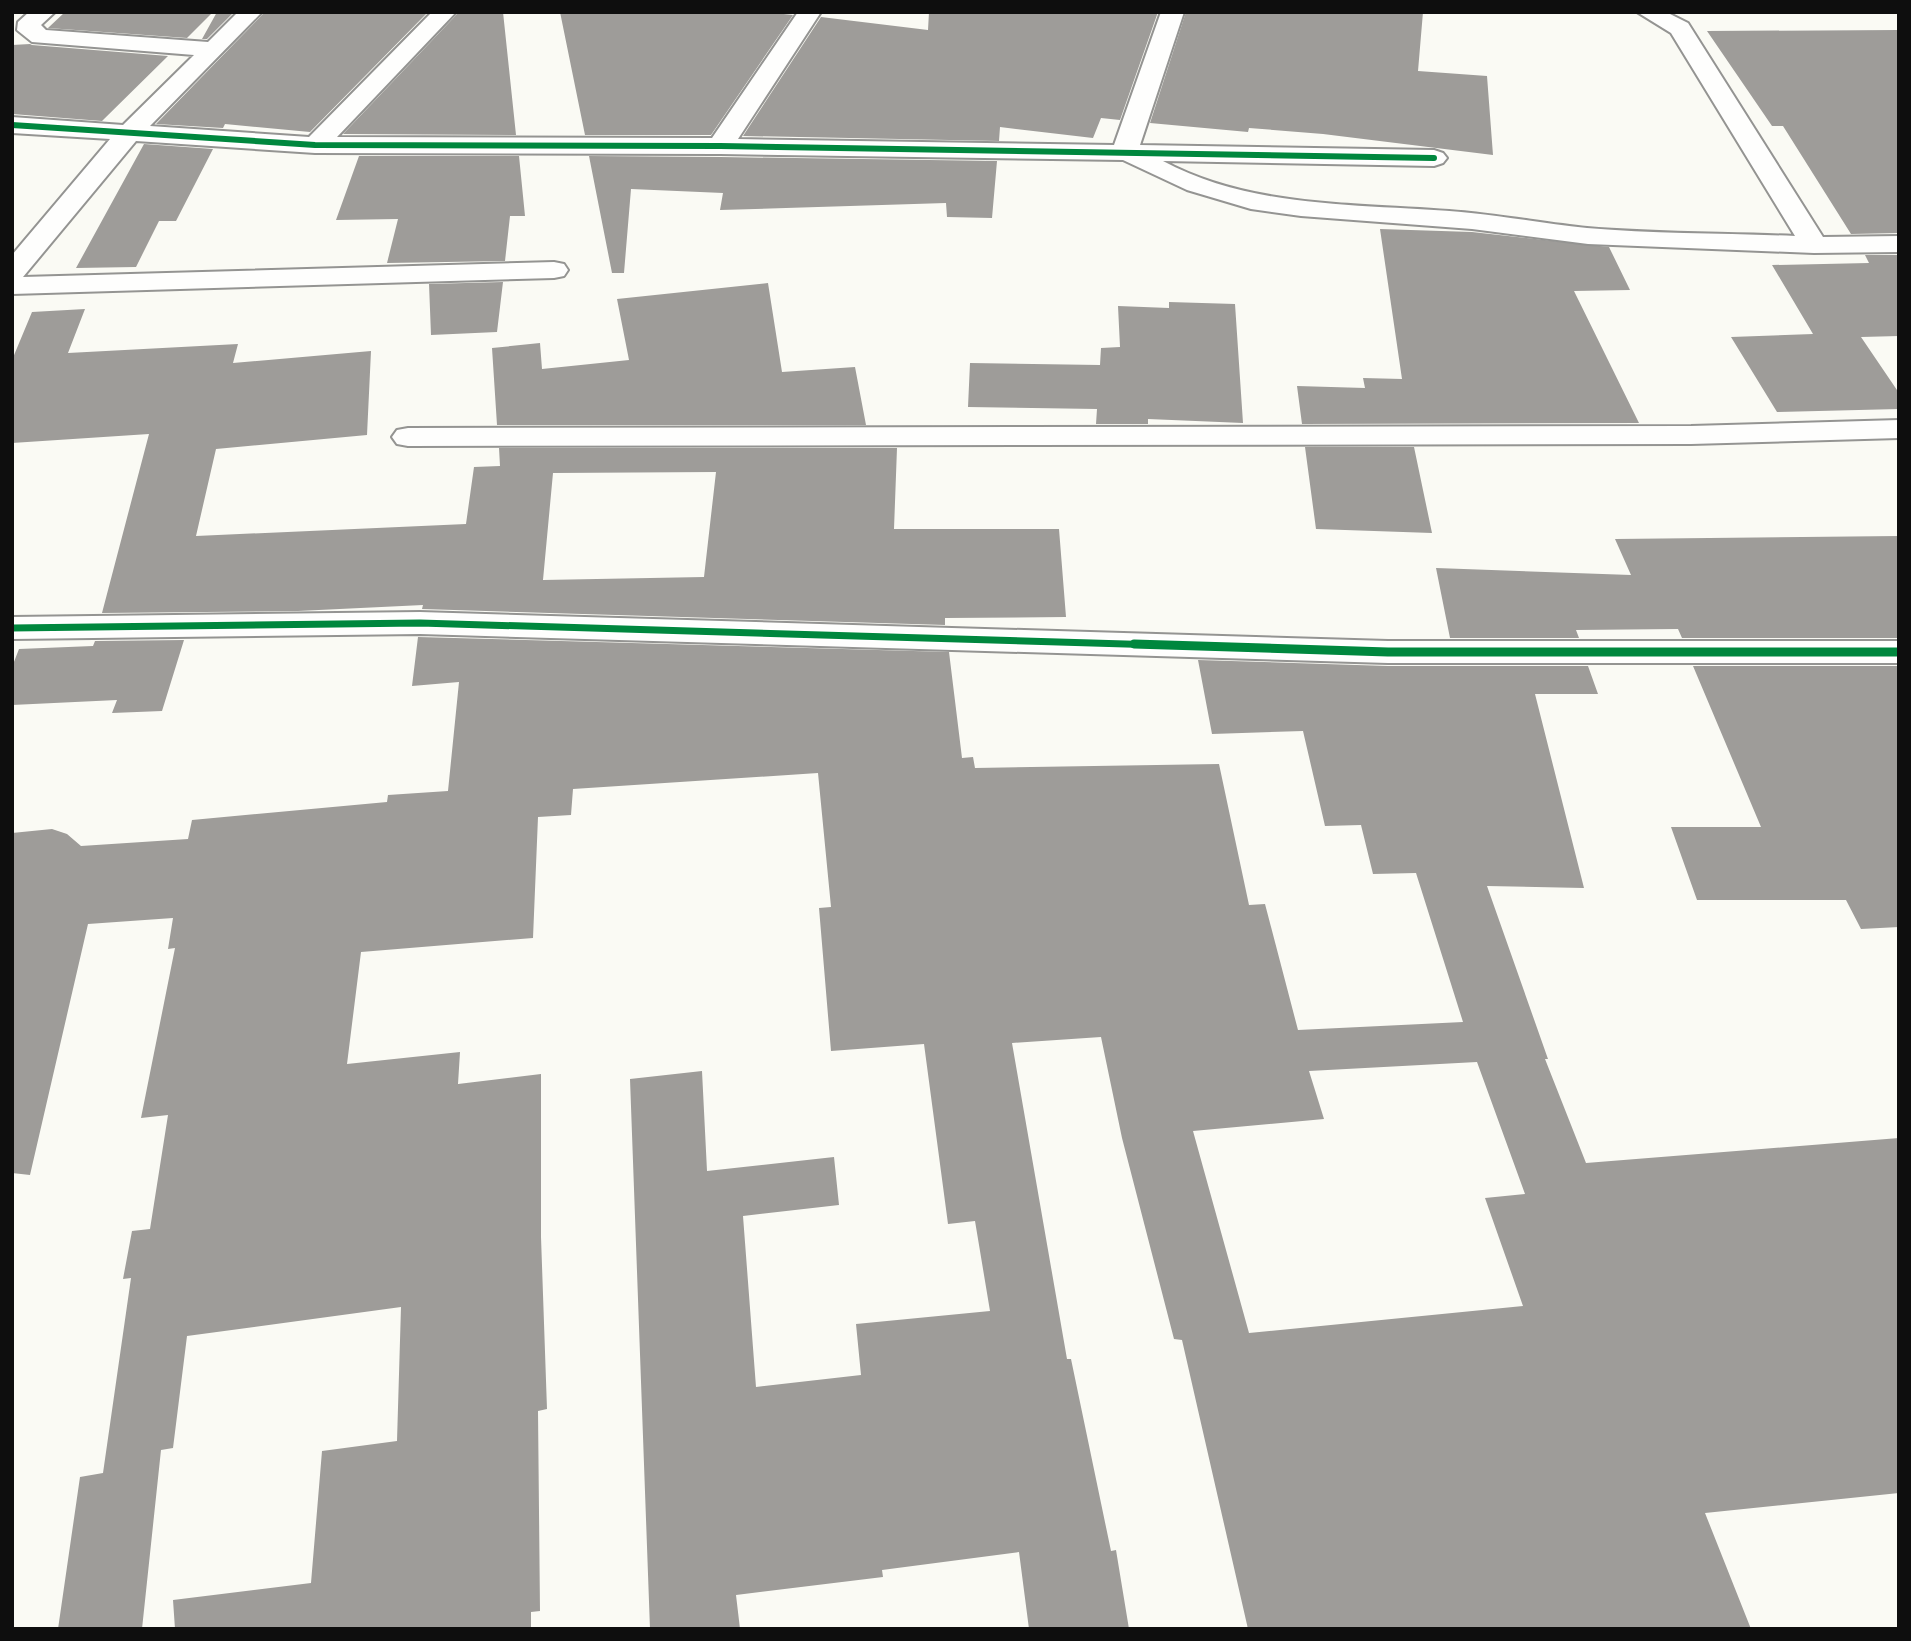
<svg xmlns="http://www.w3.org/2000/svg" width="1911" height="1641" font-family="'Roboto Serif',serif">
<rect width="100%" height="100%" fill="#fafaf4"/>
<path fill="#9e9c99" fill-rule="evenodd" d="M65,12H213L187,38L48,28Z
M217,12H234L207,39H202Z
M265,12H428L310,132L225,124L223,128L156,124Z
M459,12H503L516,135L343,134Z
M560,12H765L793,15L711,135H585Z
M929,12H1158L1120,120L1101,118L1093,138L1000,127L999,141L743,136L821,17L928,30Z
M1186,12H1423L1418,71L1487,76L1493,155L1323,134L1249,128L1248,132L1150,123Z
M1899,30V233L1851,234L1783,126H1772L1707,31Z
M30,44L32,45L168,56L102,121L12,114V45Z
M144,144L213,149L176,221H159L136,267L76,268Z
M359,156H519L525,216H510L505,261L387,263L398,219L336,220Z
M589,156L720,157L997,161L992,218L947,217L946,203L720,210L723,193L631,189L624,273H612Z
M1380,229L1472,232L1609,247L1630,290L1574,291L1639,423L1302,424L1297,386L1365,388L1363,378L1402,379Z
M1865,255H1899V336L1861,337L1899,393V409L1777,412L1731,337L1813,334L1772,265L1869,263Z
M503,282L497,332L431,335L429,284Z
M768,283L782,372L855,367L866,425H497L492,348L540,343L542,369L629,360L617,299Z
M1169,302L1235,304L1243,423L1148,419V424H1096L1097,409L968,407L970,363L1100,365L1101,348L1120,347L1118,306L1169,308Z
M85,309L68,353L238,344L233,363L371,351L367,435L216,449L196,536L466,524L474,467L500,466L499,448H897L894,529H1059L1066,617L945,618V625L422,609L423,605L298,611L102,613L149,434L12,443V360L32,312ZM716,472L704,577L543,580L553,473Z
M1305,447H1414L1432,533L1316,529Z
M1899,536V638H1682L1678,629L1576,630L1579,638H1450L1436,568L1631,575L1615,539Z
M418,637L949,652L962,758L973,757L975,768L1219,764L1249,905L1265,904L1298,1030L1463,1022L1416,873L1373,874L1361,825L1325,826L1303,731L1212,734L1198,660L1388,666H1588L1598,694H1535L1584,888L1487,886L1548,1059H1545L1586,1163L1899,1138V1493L1705,1513L1751,1629H1248L1182,1340L1174,1339L1122,1138L1101,1037L1012,1043L1067,1359H1071L1111,1551L1116,1550L1129,1629H1029L1019,1552L882,1570L883,1577L736,1595L740,1629H650L630,1079L702,1071L707,1171L834,1157L839,1205L743,1216L756,1387L861,1375L856,1324L990,1311L975,1221L948,1224L924,1044L831,1051L819,908L831,907L818,773L573,789L571,815L538,817L533,938L361,952L347,1064L460,1052L458,1084L541,1074V1237L547,1409L538,1411L540,1611L531,1612V1629H175L173,1600L311,1583L322,1451L397,1441L401,1307L187,1336L173,1448L161,1450L142,1629H58L80,1477L103,1473L131,1278L123,1279L132,1231L150,1229L168,1115L141,1118L175,948L168,949L173,918L88,924L30,1175L12,1173V833L52,829L67,834L81,846L188,839L192,820L387,802L388,795L448,791L459,682L412,686ZM1477,1062L1525,1194L1485,1198L1523,1306L1249,1333L1193,1131L1324,1119L1309,1071Z
M184,640L162,711L112,713L117,700L12,705V667L19,649L93,646L95,641Z
M1693,666H1899V927L1861,929L1846,900H1697L1671,827H1761Z"/>
<g fill="none" stroke-linecap="round" stroke-linejoin="round">
<defs>
<path id="minor" d="M29,12H55L41,25L46,30L208,42L238,12H262L150,126L309,137L432,12H456L337,137L712,138L798,12H821L738,139L1114,145L1161,12H1184L1140,145L1434,150L1443,153L1447,158L1443,163L1434,166L1163,161C1256,211 1369,203 1471,213C1510,217 1548,224 1587,228C1656,234 1726,233 1795,236L1671,33L1637,12H1666L1688,23L1823,237L1899,236V252L1814,253L1588,244L1472,229L1301,216L1251,209L1187,190L1123,160L720,154L315,153L136,141L23,277L554,262L564,264L568,270L564,276L554,278L12,294V255L110,139L12,133V117L123,125L194,55L32,42L17,30L18,22Z
M1899,420V438L1691,444L408,446L397,444L392,437L397,430L408,428L1691,426Z
M420,612L1388,641H1899V663H1388L420,634L12,639V617Z"/>
</defs>
<use href="#minor" stroke="#949492" stroke-width="4"/>
<use href="#minor" fill="#fefefd" fill-rule="evenodd"/>
<defs>
<path id="cycleway-far2" d="M12,125L315,145L720,146L1434,158"/>
<path id="cycleway-far1" d="M12,628L420,623L1193,646"/>
<path id="cycleway" d="M1134,644L1388,652H1899"/>
</defs>
<use href="#cycleway-far2" stroke="#fff" stroke-width="9"/>
<use href="#cycleway-far1" stroke="#fff" stroke-width="10"/>
<use href="#cycleway" stroke="#fff" stroke-width="13"/>
<use href="#cycleway-far2" stroke="#00873e" stroke-width="6"/>
<use href="#cycleway-far1" stroke="#00873e" stroke-width="7"/>
<use href="#cycleway" stroke="#00873e" stroke-width="9"/>
</g>
<rect width="1911" height="1641" fill="none" stroke="#0e0e0e" stroke-width="28"/>
</svg>
